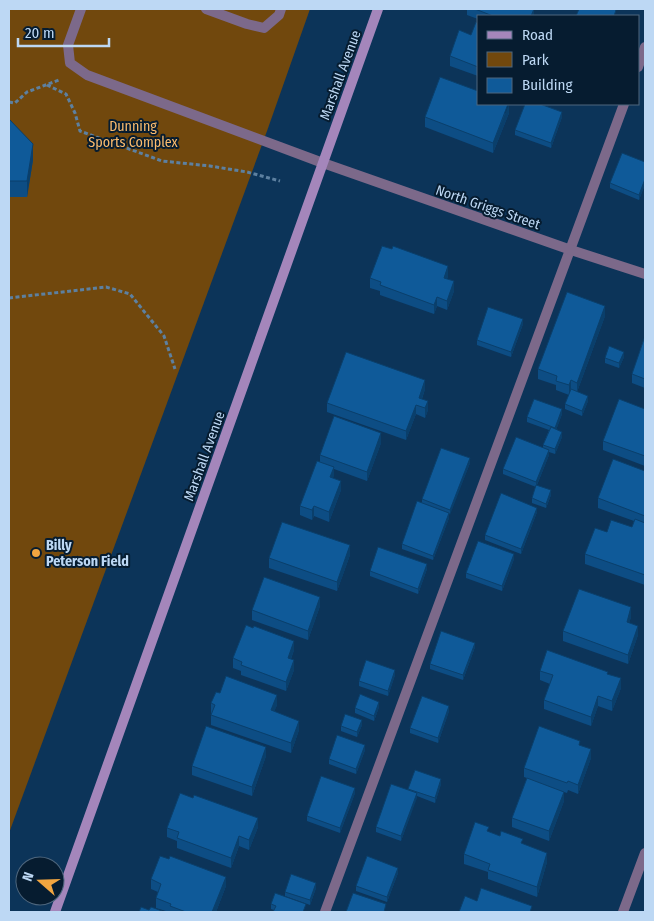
<svg xmlns="http://www.w3.org/2000/svg" width="654" height="921" font-family="'Fira Sans Condensed',sans-serif">
<rect width="100%" height="100%" fill="#0c3459"/>
<path fill="#71480d" d="M9,9H310L267,131L9,833Z"/>
<g fill="none" stroke-linecap="round" stroke-linejoin="round">
<path stroke="#5d80a0" stroke-width="3" stroke-dasharray="4 2.5" stroke-linecap="butt" d="M47,85L66,94L75,113L80,131L162,161L210,166L247,172L280,181
M9,102L15,103L27,92L59,80
M9,298L106,287L130,294L164,336L175,369"/>
<path stroke="#7c698a" stroke-width="10" d="M81,9L68,45L70,63L87,75L323,163
M206,9L247,24L264,28L279,15L281,9
M638,67L645,47
M325,912L624,104"/>
<path stroke="#7c698a" stroke-width="10" d="M323,163L571,250L645,274
M623,912L645,853"/>
<path stroke="#a486bb" stroke-width="10" d="M55,912L378,9"/>
</g>
<path fill="#0d4d84" d="M467,9H534V16H478V19L467,15Z
M478,23V76L450,66V56L471,35Z
M509,113L493,153L425,127V117Z
M562,117L551,148L515,135V130Z
M9,119L33,160L27,197H9Z
M645,162V184L639,200L610,188V183Z
M448,276L447,279L454,291L447,310L437,306L434,314L380,295V291L370,288V278Z
M605,316L577,392L588,401L582,416L565,409V404L569,395L556,390V385L538,379V369Z
M523,324L511,357L477,345V340Z
M645,336V388L632,383V374Z
M624,357L619,368L605,363V358Z
M425,389L422,399L428,410L425,418L416,414L406,440L327,412V403Z
M645,409V466L603,450V441Z
M562,414L556,430L562,437L555,454L549,452V455L537,485L551,495L546,508L532,503V498L536,487L503,474V469L543,448V445L549,430L527,422V417Z
M381,443L367,481L334,469L333,478L341,490L329,522L314,516L312,520L300,515V506L320,462V455Z
M470,463L449,515V518L433,560L402,549V544L422,503V499Z
M645,471V585L585,564V554L607,532L632,527L634,521L598,508V498Z
M537,512L521,554L485,540V535Z
M350,555L337,591L269,568V558Z
M514,559L502,591L466,578V573Z
M427,569L418,594L370,576V571Z
M320,606L308,640L252,620V610Z
M631,617L629,623L638,635L628,664L563,641V631Z
M475,647L463,680L430,669V664Z
M294,650L291,659L294,670L286,691L241,675V671L233,668V658Z
M540,671L608,674L621,688L612,711L598,706L591,726L544,709V700L550,684L540,680Z
M395,675L388,696L359,686V681Z
M220,693L277,705L274,711L299,730L291,753L211,725V715L212,713H211V703Z
M379,707L374,721L355,713V708Z
M449,711L438,743L410,733V728Z
M362,725L357,737L341,731V726Z
M580,745L591,758L578,794L568,790L567,793L564,792V801L549,841L512,827V818L527,778L524,777V768Z
M365,750L356,774L329,764V759Z
M266,756L252,796L192,775V766Z
M441,784L435,803L417,796L401,841L376,832V827L408,790V789Z
M355,793L340,833L307,821V816Z
M258,827L249,850L239,846L231,868L177,848V841L167,837V828Z
M489,832L523,844L547,862L537,897L488,879V872L464,864V854Z
M398,873L387,902L356,891V886Z
M151,879L226,886L216,912H169L156,908V898L158,892L151,889Z
M316,888L310,905L285,896V892Z
M271,904L306,909L274,910L271,909Z"/>
<path fill="#0a3f6b" d="M532,9H534V16H531Z
M509,104V113L493,153V143Z
M562,112V117L551,148V143Z
M33,144V160L27,197V181Z
M645,179V184L639,200V195Z
M448,266V276L444,287V278Z
M454,281V291L447,310V301Z
M437,297V306L434,314V305Z
M605,306V316L577,392V383Z
M523,319V324L511,357V352Z
M624,352V357L619,368V363Z
M425,380V389L419,407V398Z
M571,380V390L569,395V385Z
M588,396V401L582,416V411Z
M428,401V410L425,418V408Z
M416,405V414L406,440V431Z
M562,409V414L555,433V428Z
M562,432V437L555,454V449Z
M381,433V443L367,481V472Z
M549,450V455L536,487V482Z
M470,458V463L450,515V510Z
M334,467V476L330,486V477Z
M341,481V490L329,522V512Z
M551,490V495L546,508V504Z
M314,506V516L312,520V510Z
M537,508V512L521,554V549Z
M449,513V518L433,560V556Z
M350,545V555L337,591V582Z
M514,554V559L502,591V586Z
M427,564V569L418,594V589Z
M320,597V606L308,640V631Z
M631,607V617L627,631V622Z
M638,626V635L628,664V655Z
M294,641V650L288,667V658Z
M475,643V647L463,680V675Z
M294,660V670L286,691V682Z
M395,670V675L388,696V691Z
M621,678V688L612,711V701Z
M277,695V705L271,720V710Z
M598,696V706L591,726V717Z
M379,702V707L374,721V716Z
M449,706V711L438,743V738Z
M362,720V725L357,737V732Z
M299,721V730L291,753V743Z
M365,745V750L356,774V769Z
M266,747V756L252,796V787Z
M591,749V758L578,794V785Z
M441,779V784L435,803V798Z
M355,788V793L340,833V828Z
M564,792V801L549,841V831Z
M417,793V798L401,841V836Z
M258,818V827L249,850V840Z
M239,836V846L231,868V858Z
M547,853V862L537,897V887Z
M398,868V873L387,902V897Z
M226,877V886L216,912H212Z
M316,883V888L310,905V900Z"/>
<path fill="#0f5a99" stroke="#0a3f6b" d="M475,9H534L531,16H493Z
M579,9H613L616,10L614,16H576Z
M476,22L478,23V67L450,56L459,30L471,35Z
M440,77L478,91V104H508L493,143L425,117Z
M525,104H540L562,112L551,143L515,130Z
M9,119L33,144L27,181H9Z
M622,153L645,162V179L639,195L610,183Z
M382,246L392,249L393,246L448,266L444,278L454,281L447,301L437,297L434,305L380,285L381,282L370,278Z
M567,292L605,306L577,383L571,380L569,385L556,381L557,376L538,369Z
M488,307L523,319L511,352L477,340Z
M645,336V379L632,374Z
M609,346L624,352L619,363L605,358Z
M346,352L425,380L419,398L428,401L425,408L416,405L406,431L327,403Z
M571,389L588,396L582,411L565,404Z
M534,399L562,409L555,428L527,417Z
M619,399L645,409V456L603,441Z
M334,416L381,433L367,472L320,455Z
M551,427L562,432L555,449L543,445Z
M516,437L549,450L536,482L503,469Z
M441,448L470,458L450,510L422,499Z
M613,459L645,471V516L598,498Z
M317,461L334,467L330,477L341,481L329,512L314,506L312,510L300,506Z
M536,485L551,490L546,504L532,498Z
M501,493L537,508L521,549L485,535Z
M417,501L449,513L433,556L402,544Z
M635,519L645,523V575L585,554L595,528L607,532L611,520L632,527Z
M282,522L350,545L337,582L269,558Z
M478,541L514,554L502,586L466,573Z
M378,547L427,564L418,589L370,571Z
M264,577L320,597L308,631L252,610Z
M579,589L631,607L627,622L638,626L628,655L563,631Z
M246,625L253,628L254,626L294,641L288,658L294,660L286,682L241,665L242,662L233,658Z
M441,631L475,643L463,675L430,664Z
M547,650L608,672L607,674L621,678L612,701L598,696L591,717L544,700L553,675L540,671Z
M366,660L395,670L388,691L359,681Z
M226,676L277,695L271,710L299,721L291,743L211,715L215,705L211,703L216,692L220,693Z
M360,694L379,702L374,716L355,708Z
M422,696L449,706L438,738L410,728Z
M345,714L362,720L357,732L341,726Z
M206,726L266,747L252,787L192,766Z
M539,726L580,741L579,745L591,749L578,785L568,781L567,783L524,768Z
M337,735L365,745L356,769L329,759Z
M415,770L441,779L435,798L408,789Z
M321,776L355,788L340,828L307,816Z
M527,778L564,792L549,831L512,818Z
M391,784L417,793L401,836L376,827Z
M180,793L193,798L194,795L258,818L249,840L239,836L231,858L177,838L179,832L167,828Z
M475,822L489,827L487,831L500,836L501,831L523,839L521,843L547,853L537,887L488,870L490,864L464,854Z
M160,856L169,859L170,856L226,877L212,912H186L170,906L171,904L156,898L161,884L151,879Z
M367,856L398,868L387,897L356,886Z
M291,874L316,883L310,900L285,892Z
M481,888L532,906L530,912H459L465,896L477,901Z
M275,893L306,904L303,912H273L276,906L271,904Z
M353,893L386,904L384,912H346Z
M141,907L149,910L151,907L165,912H139Z"/>
<circle fill="#f1a540" stroke="#061c30" stroke-width="2" cx="36" cy="553" r="5"/>
<g text-anchor="middle" stroke-width="4" stroke-linejoin="round" paint-order="stroke">
<g font-size="14" fill="#bdd8f4" stroke="#061c30">
<text transform="translate(340 75) rotate(-70)" y="5">Marshall Avenue</text>
<text transform="translate(488 207) rotate(19)" y="5">North Griggs Street</text>
<text transform="translate(204 456) rotate(-70)" y="5">Marshall Avenue</text>
</g>
<g font-size="14" fill="#fdbc6d" stroke="#061c30">
<text x="133" y="131">Dunning<tspan x="133" dy="16">Sports Complex</tspan></text>
</g>
<g font-size="14" font-weight="bold" fill="#bdd8f4" stroke="#061c30" text-anchor="start">
<text x="46" y="550">Billy<tspan x="46" dy="16">Peterson Field</tspan></text>
</g>
</g>
<rect width="654" height="921" fill="none" stroke="#bdd8f4" stroke-width="20"/>
<rect x="477" y="15" width="162" height="90" fill="#061c30" stroke="#4f677e"/>
<rect x="487" y="31" width="25" height="8" fill="#a486bb" stroke="#4f677e"/>
<text x="522" y="40" font-size="15" fill="#bdd8f4">Road</text>
<rect x="487" y="52" width="25" height="15" fill="#71480d" stroke="#4f677e"/>
<text x="522" y="65" font-size="15" fill="#bdd8f4">Park</text>
<rect x="487" y="78" width="25" height="15" fill="#0f5a99" stroke="#4f677e"/>
<text x="522" y="90" font-size="15" fill="#bdd8f4">Building</text>
<g transform="translate(40 881) rotate(290)"><circle r="24" fill="#061c30" stroke="#4f677e"/>
<path d="M0-4L9 19L0 12L-9 19Z" fill="#f1a540"/>
<text y="-8" font-size="14" font-weight="bold" text-anchor="middle" fill="#bdd8f4">N</text>
</g>
<path d="M18 38v8h91v-8" fill="none" stroke="#bdd8f4" stroke-width="2.5"/>
<text x="25" y="38" font-size="15" fill="#bdd8f4" stroke="#061c30" stroke-width="4" paint-order="stroke">20 m</text>
</svg>
